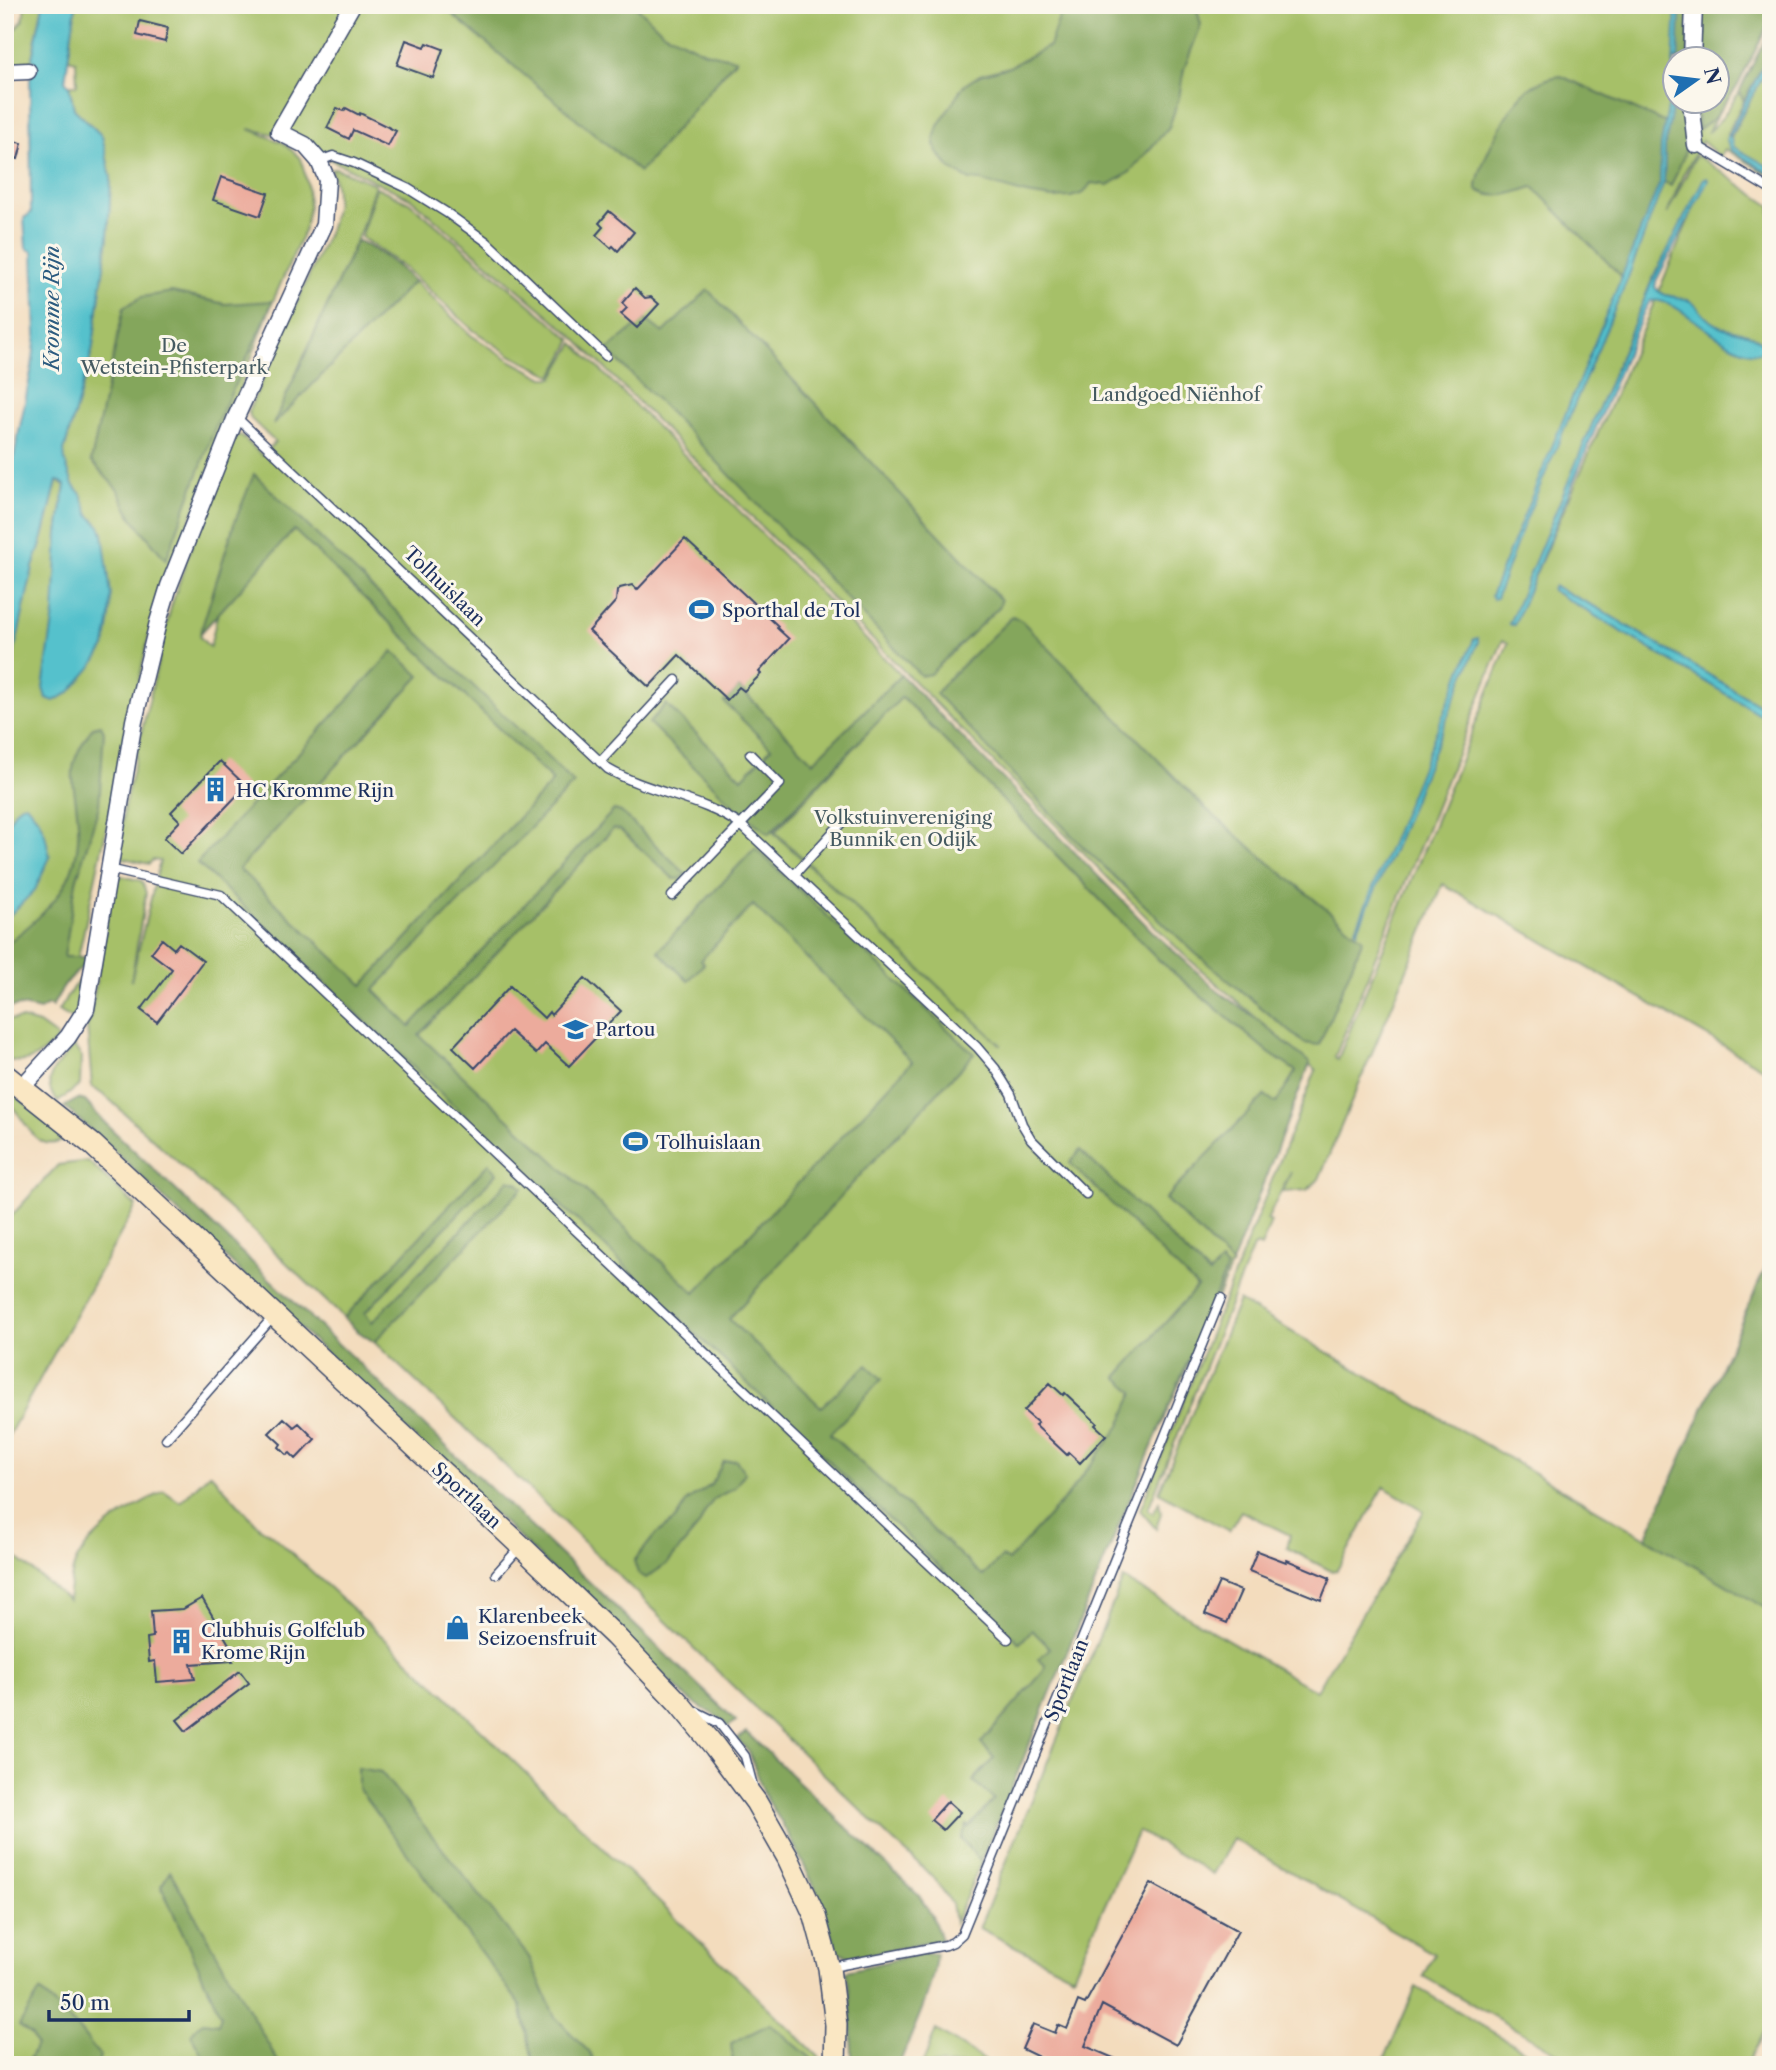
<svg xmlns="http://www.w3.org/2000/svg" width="1776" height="2070" font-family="'Libre Caslon Text',serif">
<rect width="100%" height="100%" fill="#fbf7ec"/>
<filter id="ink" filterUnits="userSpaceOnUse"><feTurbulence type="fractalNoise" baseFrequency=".0143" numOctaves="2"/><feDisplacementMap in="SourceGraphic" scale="14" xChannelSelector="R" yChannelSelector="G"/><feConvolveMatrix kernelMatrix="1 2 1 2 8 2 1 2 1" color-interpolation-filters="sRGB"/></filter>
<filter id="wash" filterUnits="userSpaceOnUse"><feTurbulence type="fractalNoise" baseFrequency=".00686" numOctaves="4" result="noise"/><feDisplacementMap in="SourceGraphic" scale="28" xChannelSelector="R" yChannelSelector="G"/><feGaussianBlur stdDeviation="1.57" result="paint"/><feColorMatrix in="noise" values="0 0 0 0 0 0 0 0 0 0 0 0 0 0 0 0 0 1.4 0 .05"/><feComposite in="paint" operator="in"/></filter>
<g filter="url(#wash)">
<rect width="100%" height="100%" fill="#f3dcbd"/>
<path fill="#a6c067" stroke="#607862" stroke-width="2" fill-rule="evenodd" d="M25,5H43L32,58L37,67L11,63L5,58V42L23,20Z
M76,5H1771V17L1707,133L1722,118L1739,92L1744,101L1727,134L1728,143L1771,59V176L1725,149L1720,157L1702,141L1683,175L1667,214L1695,157L1698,156L1771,206V712L1597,608L1554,586L1552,590L1771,721V1073L1443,884L1319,1179L1307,1190L1283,1192L1291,1171L1267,1220L1271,1222L1261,1247L1257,1245L1253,1247L1148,1509L1153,1513L1159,1502L1161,1513L1156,1529L1140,1510L1316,1070L1183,954L572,335L410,198L282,136L249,129L284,143L301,159L307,183L309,207L304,231L273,301L153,617L75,971L5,1000V694L33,567L43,537L57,481L65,485L58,533L57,577L73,485L64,461V451L92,352L108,237L111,178L102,136L74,109L69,85H77L76,61L68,59ZM1674,60H1716V102H1674ZM1706,178L1624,374L1513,625L1510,623L1651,283ZM1503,640L1508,643L1493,681L1338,1059L1335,1057Z
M335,168L375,184L361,230L274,423L414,281L471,335L510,360L544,378H553L574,343L901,675L898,678L902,697L1160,961L1269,1053L1296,1071L1276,1104L1265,1096L1165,1199L1232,1264L973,1852L981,1862L955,1923L952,1904L934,1878L893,1841L490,1451L374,1342L377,1339L349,1313L344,1318L249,1227L109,1099L92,1087L87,1026L90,1019L114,878L122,876L142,881L146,893L131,981L160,861L153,860L149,864L119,857L124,807L171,607L189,553L233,438L240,435L262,455L275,442L251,419L248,412L329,231C337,206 339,194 331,169ZM243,503L210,647H209L200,637L234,524ZM869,731L775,832L1002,1046L773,832Z
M376,187L409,202L572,340L553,376L512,356L473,330L405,268L361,237Z
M84,976L79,1007L73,1019L58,1011L74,986Z
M22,1019L39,1024L56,1036L57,1040C41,1055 29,1067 5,1059V1020Z
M74,1046L81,1056L80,1085L58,1102C37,1079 59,1064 74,1046Z
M5,1087L60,1132L67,1139C40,1152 33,1135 19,1115C10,1102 5,1104 5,1087Z
M88,1161L136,1206L5,1442V1223L58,1165Z
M1239,1301L1771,1611V2022L1746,2065H1579L1423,1976L1434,1954L1233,1839L1213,1874L1138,1831L1073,1976L979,1928L1123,1579L1316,1691L1424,1511L1384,1487L1337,1570L1331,1571L1287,1548L1290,1535L1241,1511L1229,1531L1159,1492Z
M210,1473L261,1529L270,1533L436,1686L820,2058V2065H5V1548L68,1600C70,1587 71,1569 78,1558C98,1526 132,1509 164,1491L180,1502Z
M1416,1987L1549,2065H1382Z
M936,2030L992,2065H922Z"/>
<path fill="#84a65c" stroke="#506a5d" stroke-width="2" d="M441,5H635L663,32L705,52L736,59L640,172Z
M1080,5H1196L1201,25L1184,69L1179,98L1169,127L1130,172L1109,185L1091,183L1084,193L1071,197L1052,198L1026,194L981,181L970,180L951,169L937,152L934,139L938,126L963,86L980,75L1009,67L1049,46L1060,15L1078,8Z
M1680,5H1689L1688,59L1678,60Z
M1703,5H1771V19L1737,87L1714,118L1698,130L1696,102H1716V60L1697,59L1698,42L1701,40C1702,29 1701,18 1701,7Z
M1771,28V50L1744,101L1739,92Z
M1561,76L1666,123L1663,134L1660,183L1622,277L1533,187C1512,193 1497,201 1477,190C1476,168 1509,106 1526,91C1537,82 1547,77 1561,76Z
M1674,98V102H1688V140L1683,158L1671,186L1664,182L1665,145Z
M357,240C379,251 397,264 414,281L273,425Z
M708,290L1001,600L1000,606L930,674L921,676L685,428L607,350L645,319L663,333Z
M172,292L225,304L273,301L215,428L166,560L132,518L118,490L91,461L124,307L142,297Z
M254,474L574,783L374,990L410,1026L614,810L621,812L686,874L681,879H674L620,830L613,829L419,1035L695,1293L912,1062L753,905L701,960L704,964L688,981L658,951L755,848L974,1054L873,1161L729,1319L821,1407L867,1365L882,1379L830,1434L983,1576L1002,1557L1008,1561L1067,1496L1120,1426L1134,1392L1117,1377L1197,1287L1070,1163L1080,1150L1209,1274L1221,1262L1227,1268L1117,1530L981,1862L961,1839L967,1825L969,1827L994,1799L973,1781L994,1758L981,1743L1044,1671L1045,1665L1038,1659L1050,1648L1032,1630L1020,1643L986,1612L576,1219C447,1103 325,980 197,863L393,651L420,676L239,869L363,985L553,781L294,530L200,634L234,524Z
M1013,616L1022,621L1205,808L1267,861L1363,939L1319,1045L1304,1043L1195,953L1079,843L936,694L946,681Z
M901,675L1154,933L1219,992L1257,1019L1310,1063L1232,1264L1165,1199L1265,1095L1276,1103L1296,1071L1269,1053L1160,961L902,697L769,834L737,809L649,723L666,704L742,778L771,748L724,702L739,687L813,762Z
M101,725L104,731L99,806L76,882L64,957H89C84,967 76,972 69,980C62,988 57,997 52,1007L48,1005L40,1010L21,1006L5,1008V945C48,913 82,881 78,823C75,775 62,771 93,727Z
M78,1099L85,1101L105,1123L736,1721L728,1727L722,1720L688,1699L106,1143L64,1107Z
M489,1163L497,1173L365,1313L372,1322L509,1180L518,1183L523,1188L374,1342L356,1330L344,1318Z
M1771,1255V1611L1646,1538Z
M736,1460L745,1473L734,1488L714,1499L705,1512L699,1526L668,1563L646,1578L638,1573L634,1561L656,1534L675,1520L687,1501L711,1485L723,1462Z
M746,1732L919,1896L932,1916L941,1940L851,1958L838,1951L814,1886L790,1837L764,1794L749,1752L737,1739Z
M358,1768L381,1772L529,1957L555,2017L590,2053L594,2065H534L521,2006L358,1788Z
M170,1871L280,2065H208L191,2035L196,2027L203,2022L218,2024L221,2016L161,1886Z
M924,1953L936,1954C933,1992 913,2029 899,2065H852L851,2000L846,1971Z
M40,1991L77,2027L100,2056L98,2065H26L36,2045L32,2035L19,2026Z
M770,2024L811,2058V2065H733L731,2043Z"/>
<path fill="#54c1cc" stroke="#387895" stroke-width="2" d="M43,5H76L65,81L69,85L74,109L102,136L111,178L108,237L92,352L64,451L65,461L73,485L81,494L89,515L100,526L103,534L111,594L110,617L105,647L90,669L69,693L54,701L46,698L43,688L54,614L58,533L65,485L61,482L57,481L43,537L33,567L5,694V501L32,367L36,334L33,252L26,248L24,218L31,213L30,78L37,67L32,58Z
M1676,5H1680L1678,58L1674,60V98L1665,145L1664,182L1627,280L1524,524L1496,598L1493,599L1491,596L1660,183L1661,145L1672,87Z
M1771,50V62L1730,136L1734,147L1771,168V174L1731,150L1726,139Z
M1704,178H1707L1708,180L1656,281L1655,287C1662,299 1679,295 1690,301C1700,307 1704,319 1715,324C1734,334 1757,329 1767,351C1728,364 1681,294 1650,301L1644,311L1514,625L1509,624L1651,283Z
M1554,586L1597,608L1771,712V721L1552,590Z
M1478,638V642L1392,853L1357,931L1356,929L1474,639Z
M26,804L39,820L45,834L50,857L35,890L5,920V865L8,859L5,828L16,809L21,805Z"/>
<g id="blocks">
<path fill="#ecab9c" d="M140,21L168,28L165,42L137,35Z
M406,40L425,47L427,43L443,49L433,78L397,65Z
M337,108L344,111L346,108L359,115L360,113L396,131L388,146L353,130L349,139L327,128Z
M5,140L22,143L18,159L5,156Z
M221,177L268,193L260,216L213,200Z
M609,211L634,232L618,251L613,246L611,248L596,235L603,227L599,223Z
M635,288L645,298L651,297L659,304L637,328L621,314L627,308L622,303Z
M685,539L778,626L777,628L789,639L759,672L761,674L744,691L739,687L727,700L679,655L649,687L589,631L616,601L617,591L620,588L632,585L637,590Z
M220,761L246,786L181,854L164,838L180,821L171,812Z
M162,939L174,949L179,943L203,961L157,1022L141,1010L172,969L151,953Z
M585,978L621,1011L569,1066L545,1044L536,1054L510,1031L475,1068L453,1047L510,986L544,1018L549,1012L551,1015Z
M1050,1383L1063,1395L1065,1393L1097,1423L1095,1425L1106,1435L1080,1463L1069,1453L1067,1455L1035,1425L1038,1423L1024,1411Z
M284,1418L294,1427L299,1423L315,1439L296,1459L290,1453L287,1455L279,1447L281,1444L269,1433Z
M1257,1551L1286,1562L1287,1560L1330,1578L1321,1600L1249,1571Z
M1219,1582L1241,1591L1227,1623L1205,1614Z
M202,1598L233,1651L228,1654L233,1661L191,1664L195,1679L157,1682L155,1661L149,1662L147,1638L153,1637L151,1611L183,1609Z
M240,1671L249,1683L186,1731L177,1720Z
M948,1801L960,1812L943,1830L931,1820Z
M1151,1883L1238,1931L1176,2045L1102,2005L1085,2046L1130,2065H1055L1022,2049L1033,2024L1055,2033L1058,2025L1067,2029L1078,2001L1085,2004Z"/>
</g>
</g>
<g filter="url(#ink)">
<use href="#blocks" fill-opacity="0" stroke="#3b496c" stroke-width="2"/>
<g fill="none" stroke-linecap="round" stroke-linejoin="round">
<defs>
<path id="lane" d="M1696,145L1771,190
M319,161L333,156L354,163L407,188L447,213L487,242L606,356
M236,417L608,769C649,793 703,798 742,826L977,1047L995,1068L1011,1094L1022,1124L1031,1139L1086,1194
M600,762L676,680
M109,869L221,895L1008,1639
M794,875L843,821
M672,896L780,784L750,754
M166,1439L273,1317
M496,1574L521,1546
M693,1710L719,1723L745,1756L753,1786
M832,1967L946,1945L953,1942L962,1934L1221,1298"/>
<path id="street" d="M1692,60L1694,5
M5,72L28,71
M1691,102L1696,145
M22,1087L68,1037L86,1009L134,721L158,622L169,586L236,417L324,225L327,180L319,161L305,145L279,132L352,5"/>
<path id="secondary" d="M5,1075L93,1145L521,1546L615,1636L678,1702L715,1747L756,1802L788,1858L815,1916L829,1968L836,2025L835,2065"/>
</defs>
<use href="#lane" stroke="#3b496c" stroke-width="11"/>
<use href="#street" stroke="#3b496c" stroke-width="19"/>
<use href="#secondary" stroke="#3b496c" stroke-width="24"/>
<use href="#lane" stroke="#fff" stroke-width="8"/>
<use href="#street" stroke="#fff" stroke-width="16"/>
<use href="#secondary" stroke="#fae7c3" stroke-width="21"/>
</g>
</g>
<defs>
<symbol id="stadium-bare" viewBox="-9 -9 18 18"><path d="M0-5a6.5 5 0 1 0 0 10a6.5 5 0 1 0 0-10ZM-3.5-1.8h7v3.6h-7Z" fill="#1f6fb2" stroke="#fbf7ec" stroke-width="2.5" paint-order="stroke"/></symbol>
<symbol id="building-bare" viewBox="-9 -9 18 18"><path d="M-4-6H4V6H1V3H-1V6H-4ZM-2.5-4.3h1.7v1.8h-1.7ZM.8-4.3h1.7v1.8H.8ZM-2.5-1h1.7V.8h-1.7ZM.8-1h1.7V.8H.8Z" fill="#1f6fb2" stroke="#fbf7ec" stroke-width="2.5" paint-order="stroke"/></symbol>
<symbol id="school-bare" viewBox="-9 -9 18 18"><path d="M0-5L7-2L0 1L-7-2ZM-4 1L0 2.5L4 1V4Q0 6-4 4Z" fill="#1f6fb2" stroke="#fbf7ec" stroke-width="2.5" paint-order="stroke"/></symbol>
<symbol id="shop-bare" viewBox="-9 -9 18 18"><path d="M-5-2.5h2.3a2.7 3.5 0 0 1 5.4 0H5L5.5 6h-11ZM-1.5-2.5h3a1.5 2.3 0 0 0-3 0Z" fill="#1f6fb2" stroke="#fbf7ec" stroke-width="2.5" paint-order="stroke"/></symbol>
</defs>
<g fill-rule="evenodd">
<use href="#stadium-bare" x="684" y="592" width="35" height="35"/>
<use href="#building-bare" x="198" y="772" width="35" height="35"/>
<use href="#school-bare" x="558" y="1012" width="35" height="35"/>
<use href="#stadium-bare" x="618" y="1124" width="35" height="35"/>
<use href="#shop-bare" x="440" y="1610" width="35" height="35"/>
<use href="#building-bare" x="164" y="1624" width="35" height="35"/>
</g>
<g text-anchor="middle" stroke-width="6" stroke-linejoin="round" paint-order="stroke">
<g font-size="19" fill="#455a61" stroke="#fbf7ec">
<text x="174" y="352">De<tspan x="174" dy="22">Wetstein-Pfisterpark</tspan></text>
<text x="1176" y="401">Landgoed Niënhof</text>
<text x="903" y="824">Volkstuinvereniging<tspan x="903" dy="22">Bunnik en Odijk</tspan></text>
</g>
<g font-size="19" fill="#1b2f5e" stroke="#fbf7ec">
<text transform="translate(445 586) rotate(44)" y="7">Tolhuislaan</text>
<text transform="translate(467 1495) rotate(43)" y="7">Sportlaan</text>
<text transform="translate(1066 1680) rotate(-68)" y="7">Sportlaan</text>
</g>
<g font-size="19" fill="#1b2f5e" stroke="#fbf7ec" text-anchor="start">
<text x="722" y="617">Sporthal de Tol</text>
<text x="236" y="797">HC Kromme Rijn</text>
<text x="595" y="1036">Partou</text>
<text x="656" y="1149">Tolhuislaan</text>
<text x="478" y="1623">Klarenbeek<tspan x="478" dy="22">Seizoensfruit</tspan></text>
<text x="201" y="1637">Clubhuis Golfclub<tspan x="201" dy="22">Krome Rijn</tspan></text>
</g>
<g font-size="21" font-style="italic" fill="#2c5b7f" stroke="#fbf7ec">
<text transform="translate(52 308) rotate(-90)" y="7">Kromme Rijn</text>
</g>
</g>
<rect width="1776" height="2070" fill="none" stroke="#fbf7ec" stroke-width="28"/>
<g transform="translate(1696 80) rotate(76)"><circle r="33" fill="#fbf7ec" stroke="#a1a7b3" stroke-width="2"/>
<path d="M0-5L12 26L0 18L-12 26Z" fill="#1f6fb2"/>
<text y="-10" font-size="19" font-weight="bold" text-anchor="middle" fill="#1b2f5e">N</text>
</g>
<path d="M49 2010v10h140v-10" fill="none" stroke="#1b2f5e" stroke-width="3.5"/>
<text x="60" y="2010" font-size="21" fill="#1b2f5e" stroke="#fbf7ec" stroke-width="5" paint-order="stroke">50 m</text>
</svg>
